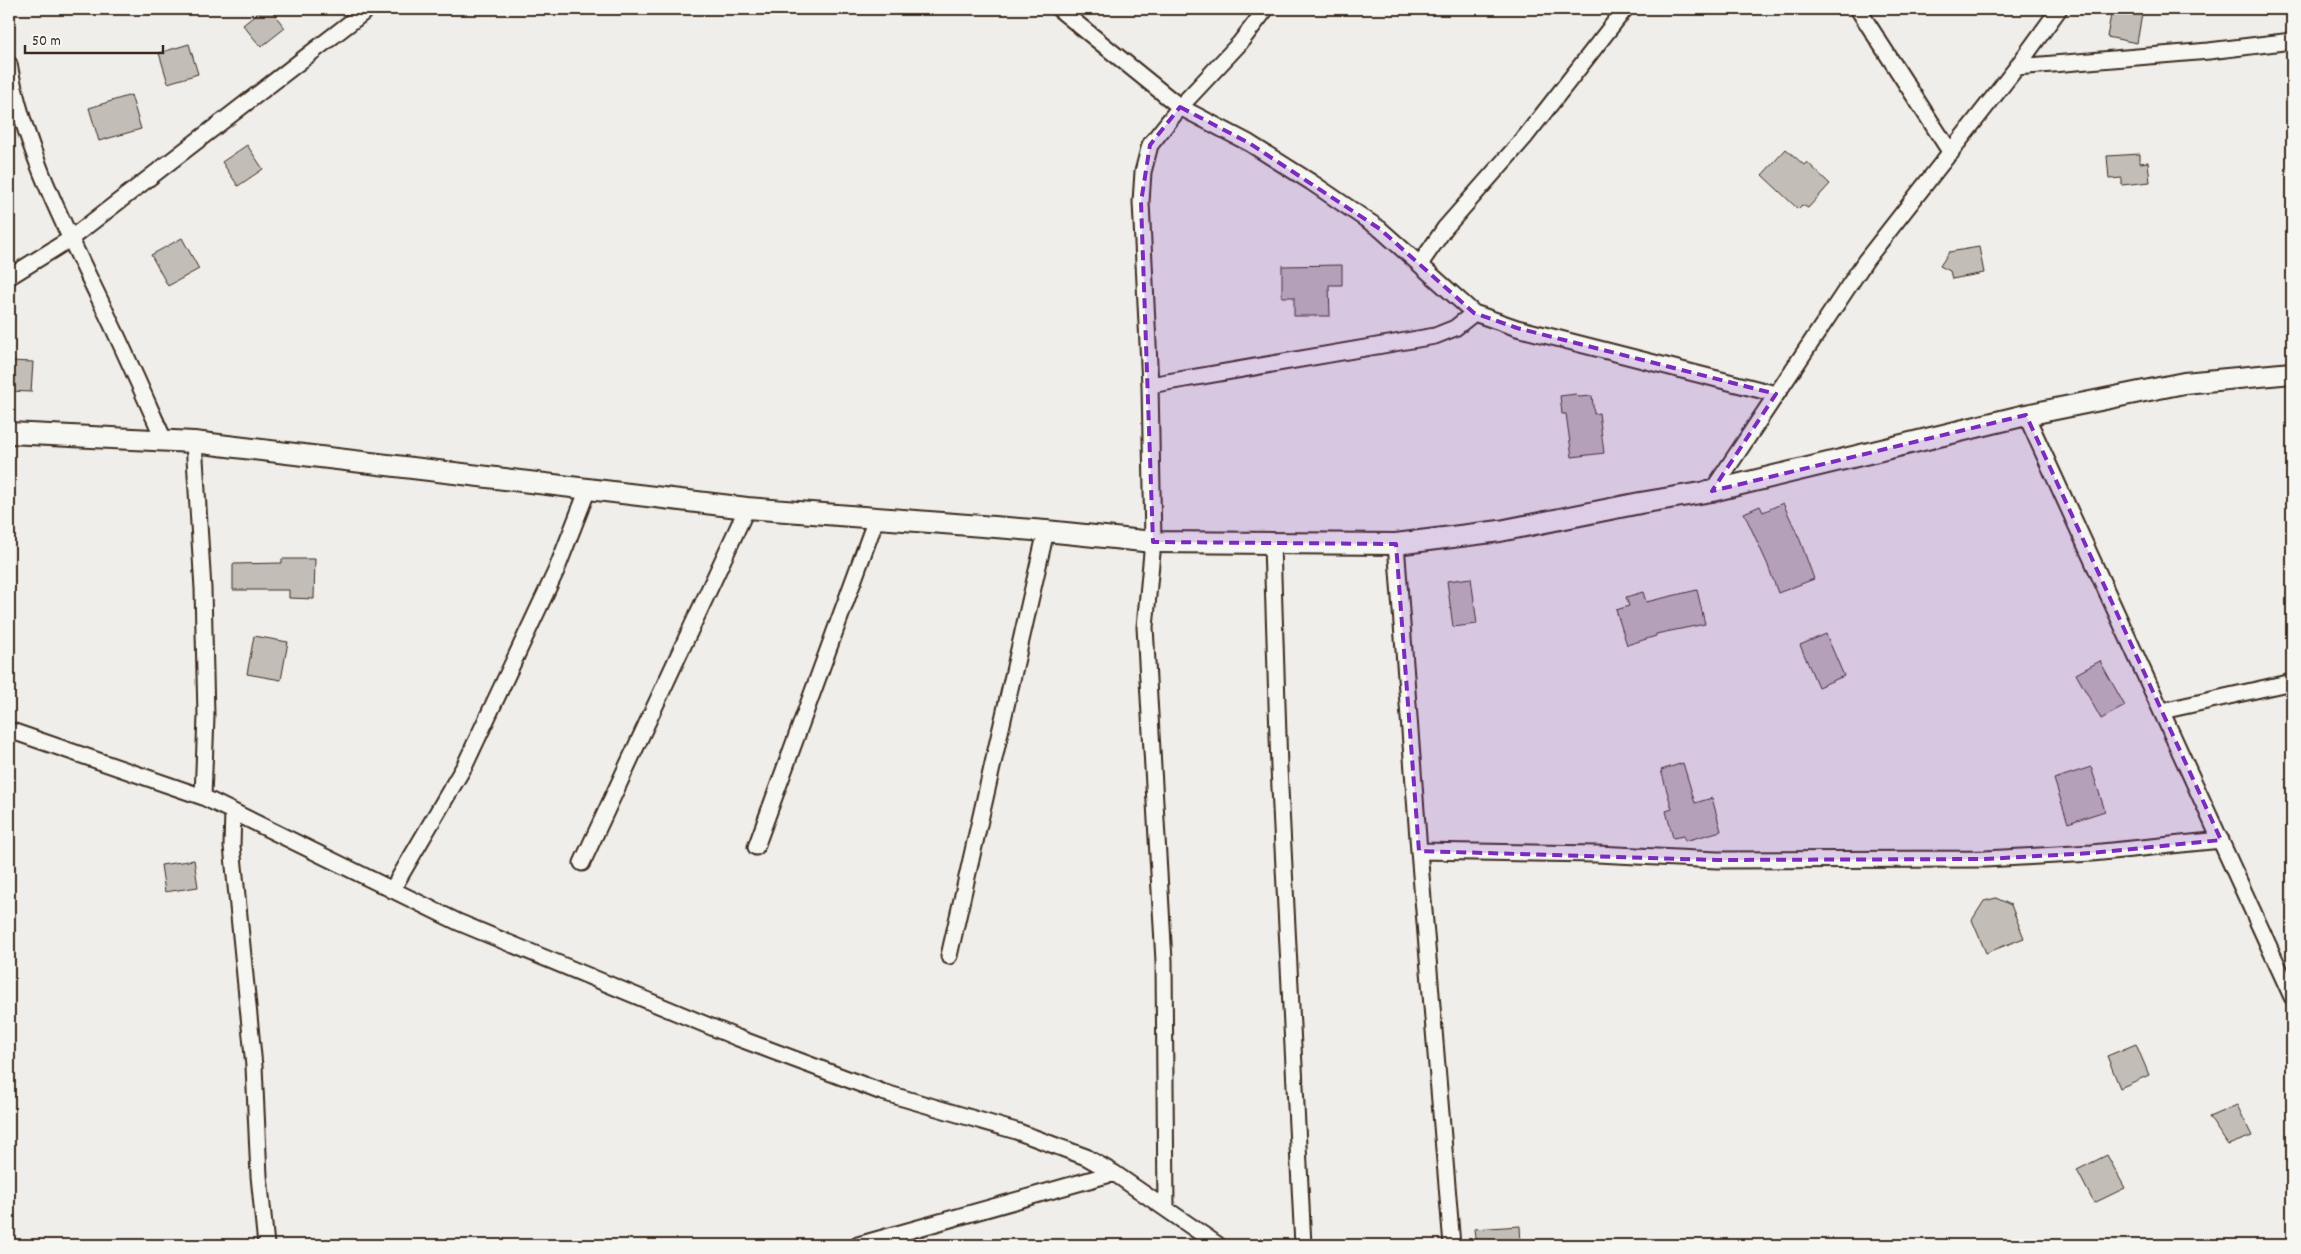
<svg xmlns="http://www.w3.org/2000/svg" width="2301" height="1254" font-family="Dekko,sans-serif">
<rect width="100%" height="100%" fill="#efeeea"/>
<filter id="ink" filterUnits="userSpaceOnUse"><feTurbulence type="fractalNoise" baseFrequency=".02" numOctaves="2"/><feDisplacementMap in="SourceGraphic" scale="10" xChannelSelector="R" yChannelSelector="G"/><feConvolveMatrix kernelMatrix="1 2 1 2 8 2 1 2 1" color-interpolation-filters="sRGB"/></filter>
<g filter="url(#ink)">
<path fill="#c2bdb7" stroke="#3b2a1e" d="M263,9H270L285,28L261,47L243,25Z
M2112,9L2142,14L2137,43L2107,37Z
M189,44L198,74L168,83L159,53Z
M131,95L141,129L99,141L89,108Z
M247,145L263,169L238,186L222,162Z
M1786,149L1804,165L1807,162L1830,184L1808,208L1802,205L1798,209L1762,175Z
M2140,154V163L2148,162L2150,182L2122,185V178L2109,179L2107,156Z
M182,238L199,269L168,286L151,255Z
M1979,247L1984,273L1952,279L1950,271L1940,266L1949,252Z
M1342,265V285H1329L1330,316H1294V297H1282V266Z
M9,361L33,362L31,392L9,391Z
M1576,394L1579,397L1592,396L1594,414L1599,413L1604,453L1572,457L1566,414H1562L1560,396Z
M1783,503L1800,540L1814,579L1778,593L1767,563L1744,513L1760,506L1763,512Z
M282,559H315L314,599L289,598V590H233V564L282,563Z
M1471,578L1477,624L1453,627L1447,581Z
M1697,590L1705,624L1656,634V636L1627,645L1616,610L1629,606L1626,597L1643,592L1646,602Z
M1826,634L1844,676L1818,687L1800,645Z
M254,636L288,642L281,680L247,674Z
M2100,661L2125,706L2101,719L2076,674Z
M1683,763L1695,803L1712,798L1721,831L1685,841L1684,836L1673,838L1666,811L1672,809L1661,770Z
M2091,767L2105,811L2068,823L2054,779Z
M194,860L198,887L165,892L161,865Z
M1996,898L2011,905L2024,938L1986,953L1972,920L1984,901Z
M2136,1044L2149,1075L2120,1088L2107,1056Z
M2237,1105L2252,1136L2228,1145L2209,1117Z
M2107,1155L2125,1188L2094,1203L2077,1170Z
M1520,1226L1521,1245H1476L1474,1229Z"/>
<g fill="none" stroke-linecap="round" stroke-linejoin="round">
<defs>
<path id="street" d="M1059,9L1180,107L1249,143L1311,182L1380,229L1474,313L1517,328L1776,394
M1858,9L1951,153
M9,64C24,147 63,223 99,298C122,345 143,393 164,440
M2017,67L2209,51L2292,41
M1420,264L1445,228L1525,137L1625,9
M9,277L70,239L368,9
M1150,385L1435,336L1455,328L1474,313
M2026,415L2292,997
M194,442L203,589L206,716L203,797
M1712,491L1866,260L2017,67L2059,9
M1396,544L1419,851L1452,1245
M1272,545L1279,768L1303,1245
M2162,711L2292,682
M9,730L203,797L458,922L738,1038L882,1092L1016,1131L1086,1157L1114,1173L1218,1245
M233,812L232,846L254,1066L259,1176L266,1245
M756,847L876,519
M1419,851L1597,854L1717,860L1985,859L2092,853L2221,840
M582,863L747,508
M392,890L465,765L556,571L588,489
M949,956L1046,531
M1166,1209L1164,961L1145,627L1153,542L1150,385L1141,202L1143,172L1150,145L1180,107L1239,44L1266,9
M858,1245L1114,1173"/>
<path id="secondary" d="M9,433L194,442L747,508L1046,531L1153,542L1396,544L1500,531L1640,503L1712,491L2026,415L2184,383L2292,373"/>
</defs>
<use href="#street" stroke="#3b2a1e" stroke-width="19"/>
<use href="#secondary" stroke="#3b2a1e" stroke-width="24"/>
<use href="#street" stroke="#f6f6f2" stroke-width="15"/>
<use href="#secondary" stroke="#f6f6f2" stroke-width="20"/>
</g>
</g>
<path fill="#7b2cbf" fill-opacity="0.2" stroke="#7b2cbf" stroke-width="4" stroke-dasharray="10 6" stroke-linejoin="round" d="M1180,107L1249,143L1380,229L1474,313L1517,328L1776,394L1712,491L2026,415L2221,840L2092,853L1985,859L1717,860L1419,851L1396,544L1153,542L1141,202L1150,145Z"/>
<rect width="2301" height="1254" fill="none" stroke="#f6f6f2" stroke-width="30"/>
<rect x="15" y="15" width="2271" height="1224" fill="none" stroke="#3b2a1e" stroke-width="2" filter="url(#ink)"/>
<path d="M25 45v8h138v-8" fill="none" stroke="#3b2a1e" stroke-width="2.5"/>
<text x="32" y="45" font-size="15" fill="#3b2a1e" stroke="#f6f6f2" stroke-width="4" paint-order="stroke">50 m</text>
</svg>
